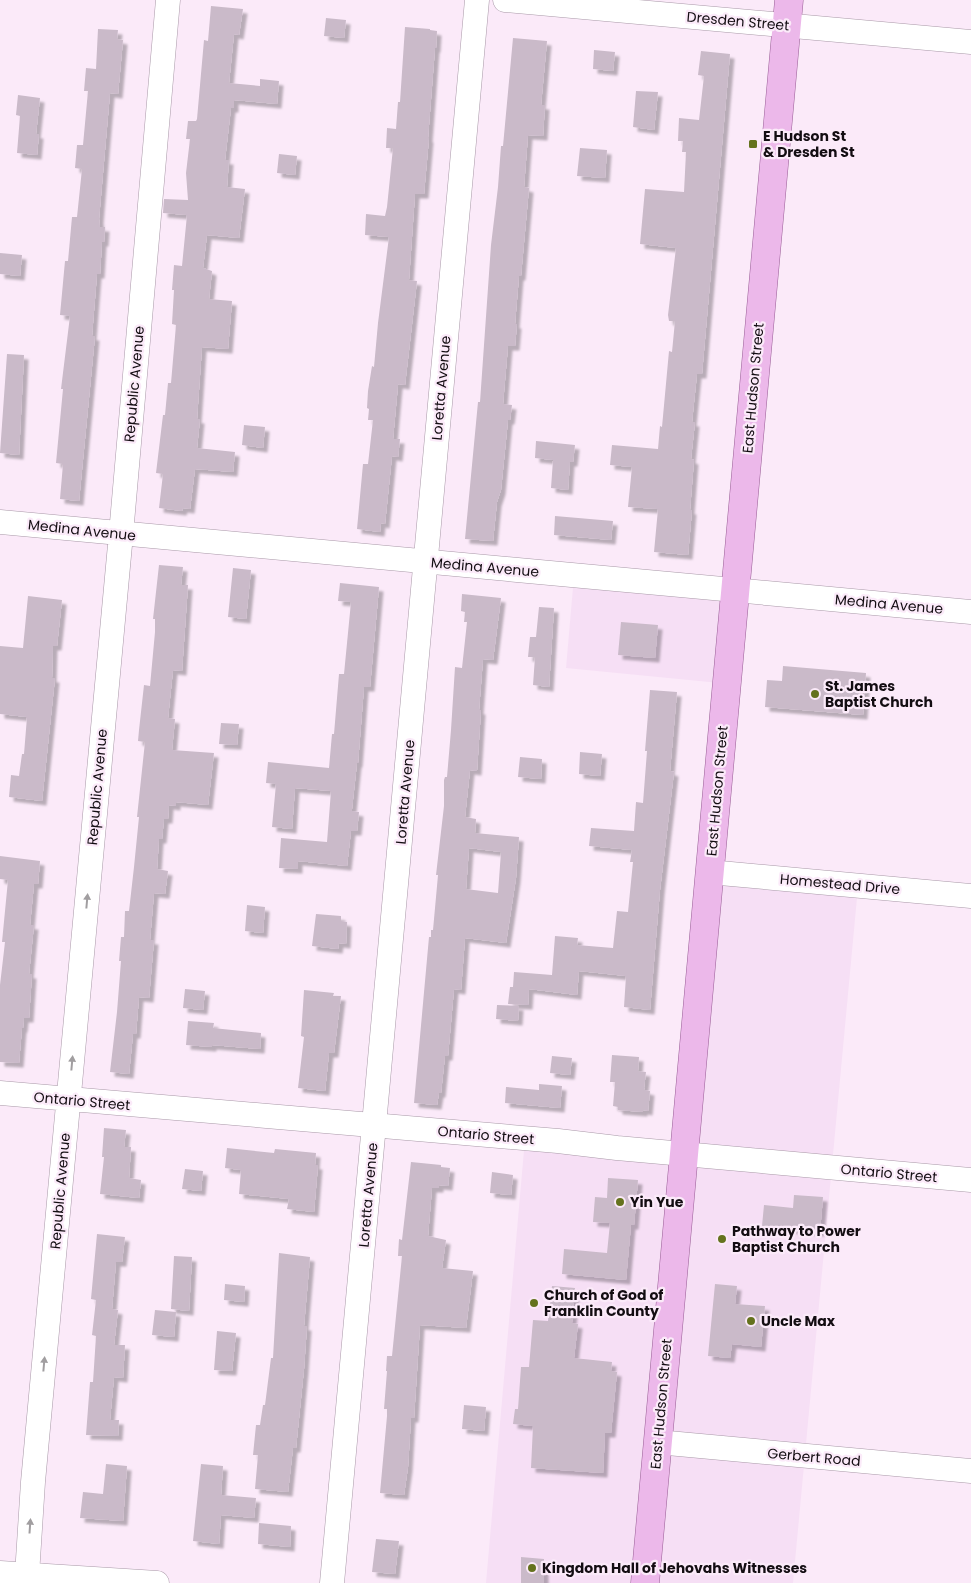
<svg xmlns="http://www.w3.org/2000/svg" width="971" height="1583" font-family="Poppins,sans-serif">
<defs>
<filter id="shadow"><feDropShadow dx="4.5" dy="4.5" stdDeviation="1" flood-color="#0004"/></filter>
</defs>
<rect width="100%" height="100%" fill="#fbeaf9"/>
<path fill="#f6dff5" d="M574,576L733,586L740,685L566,668Z
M708,872L858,887L793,1583H486L525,1139L685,1158Z"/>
<path fill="#cabac9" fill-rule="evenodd" filter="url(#shadow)" d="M211,6L243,9L239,35L234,34L229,83L260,86V79L279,81L277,104L234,100V108H231L225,160H229L227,187L245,189L239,238L207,235L203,268L212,271L209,299L232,301L228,349L202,347L197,419H200L197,448L235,452L233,472L195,469L190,509L183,508L182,511L159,508L163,474L156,473L163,415H165L168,383H171L176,325L172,324L174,290H172L174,265L182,266L187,215L163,213L164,199L188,200L186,173L190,139H186L188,121H196L197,119L204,40L208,41Z
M326,18L346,20L344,38L324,36Z
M405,27L430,29V30L437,31L436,48H435L428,138H429L424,194H415L409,280L417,281L405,385L399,384L398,385L393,439H400L398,457L392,456L385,524L381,523L380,532L357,529L363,464H368L373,420H368L369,409L367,408L368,391L372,366L374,367L378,323L389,237L365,235L366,214L385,216L387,207L393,148H386L387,128L396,129L398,102H400Z
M98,29L118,30L117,39L123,40L118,94L110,93L99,219L100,227H105L104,242H102L100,274H97L92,336H95L79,501L60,499L63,464L56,463L63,389H61L70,316L60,315L65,261H68L72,217H77L82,169L75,168L77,145H83L88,91H84L86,68L96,69Z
M513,38L547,41L541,105H545L543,136L528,135L524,187L529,188L521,276H519L515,324H517L515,346H508L503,404L512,405L510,420H508L501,490L497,502L493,541L465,539L474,444L478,402H480L491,245L498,187L501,146H503Z
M594,50L615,52L613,71L593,69Z
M701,51L730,54L702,374H697L692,422H695L691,459L694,460L690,510H692L688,555L654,552L658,509L628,507L632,467L610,465L612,445L658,449L660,426L662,427L669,351L672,352L675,321H669L668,315L676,248L640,244L645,189L684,192L686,152H682L683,141H678L679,118L699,120L704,76L698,75Z
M636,91L658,92L654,130L633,127Z
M18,95L40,98L36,134H39L37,155L17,153L20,116L16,115Z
M580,148L607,150L605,178L577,176Z
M279,154L297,156L295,175L277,173Z
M0,253L22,255L20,276L0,274Z
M7,354L24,355L19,455L0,453Z
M244,425L265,427L263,448L242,445Z
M536,441L575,445L573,462H570L568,490L551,488L553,460L535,458Z
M555,516L613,521L611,540L554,535Z
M159,565L183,567L181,585H188L182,671L173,670L168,718L175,719L172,750L214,753L208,805L176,802V806L169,805L168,819H164L162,839H159L157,869L168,871L165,894L154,893L150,940H154L149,998L139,997L136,1034H133L129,1074L110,1072L117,1012L121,961H119L121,937H124L125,911H129L134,867L139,817H137L145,742L138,741L139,730L144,685L150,686L155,632V619H153Z
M233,568L251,570L246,619L228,617Z
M340,583L379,587L370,687H364L358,763H357L352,809V811L359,812L357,831H351L347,866L298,861V869L279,868L281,838L327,842L331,791L295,788L292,829L272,827L276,784L266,783L268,762L329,768L332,734H334L339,674H344L351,602L338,601Z
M462,594L501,598L493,660L483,659L479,710H481L477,771L470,770L465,817L476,819L475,833L519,837L516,878L506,943L465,938L461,990L454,989L448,1056H445L441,1093H439L437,1105L414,1103L429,937H431V930H433L438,875H436L444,806V780L445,777H447L451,730L455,667L462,668L467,622H464L465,612L461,611ZM469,848L501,852L498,893L466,889Z
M28,596L62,600L57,646H53L52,678H55L42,801L9,797L11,775L19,776L22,754H24L27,717L0,714V646L23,648Z
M539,607L554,608L549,687L533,685L535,657H528L530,637H536Z
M621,622L658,625L655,658L618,655Z
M783,666L866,673L863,715L765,707L767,680L782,681Z
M650,690L677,692L670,771L674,772L660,890L650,1010L624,1007L626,976L579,971L577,995L529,989L528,1005L508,1004L510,987H513L514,972L552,975L555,936L578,938L577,945L613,948L617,911L628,912L633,862H630L632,850L589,846L591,828L634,831L636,802L643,803L647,751H645Z
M221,723L239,724L237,745L219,744Z
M580,752L602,754L600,776L579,774Z
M520,757L542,759L541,779L518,777Z
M0,856L40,861L38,884H34L30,925H34L29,974H32L29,1018H24L23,1028H22L19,1063L0,1062V985L5,942H2L8,880L0,879Z
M247,905L265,907L263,933L245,931Z
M316,914L341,916V921L347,922L346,944L339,943L338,949L312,946Z
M185,989L205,991L203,1010L183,1008Z
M304,990L334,993L333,996H341L334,1053H329L325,1091L298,1088L304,1037L301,1036Z
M497,1005L519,1006L518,1021L496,1019Z
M188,1021L214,1023L213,1028L261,1033L260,1049L212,1045V1047L186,1045Z
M612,1055L639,1057L638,1071L646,1072L644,1088L645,1090L650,1091L648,1111L643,1110V1112L618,1110V1107L613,1106L615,1082H610Z
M552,1056L572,1058L570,1075L550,1073Z
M539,1084L562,1086L560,1108L505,1103L506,1087L539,1090Z
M104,1128L126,1130L124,1147H131L129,1178L141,1180L139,1198L100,1194L104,1157H102Z
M227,1148L274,1153L275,1149L316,1153L315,1165H318L314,1212L287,1209L289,1199L239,1194L241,1170L225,1168Z
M411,1162L441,1165V1167L450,1168L448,1186L439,1185V1188H432L428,1236L446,1240L442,1268L473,1271L466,1328L420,1325L414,1418H411L408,1467L404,1495L380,1493L387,1416V1409H384L387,1371H386L387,1356H392L402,1256H398L399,1239L402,1240Z
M185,1169L203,1171L201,1191L182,1189Z
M492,1172L513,1175L511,1195L490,1193Z
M608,1178L638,1180L634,1225H631L626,1280L562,1274L564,1249L607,1253L610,1223L593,1222L595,1197L607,1198Z
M794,1195L823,1197L820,1232L762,1226L764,1205L793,1208Z
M97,1234L125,1237L122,1262H116L112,1309L118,1310L114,1345H125L123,1378L114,1377L110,1420H119L118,1436L86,1435L90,1382H93L96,1336L92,1335L96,1300L91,1299Z
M279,1253L310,1257L304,1326H307L304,1369L296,1448H293L288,1492L255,1489L258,1455H253L256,1425H260L263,1405H265L271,1358H273Z
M174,1256L192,1257L189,1311L171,1309Z
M225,1284L245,1286L244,1302L224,1300Z
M715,1284L737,1286L735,1304L765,1306L761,1347L732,1344L730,1358L708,1356Z
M552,1286L575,1288L572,1323L578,1324L574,1358L612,1362L611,1371L617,1372L611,1433H605L603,1473L531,1468L533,1426L513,1424L515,1409H518L521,1367H529L533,1320L548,1321Z
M155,1310L176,1312L174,1337L152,1335Z
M217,1331L236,1333L232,1371L214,1370Z
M464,1405L486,1407L484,1431L462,1429Z
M106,1464L127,1466L123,1521L80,1518L83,1492L103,1494Z
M201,1464L223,1466L221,1495L256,1498L254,1518L221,1515L219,1544L193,1541Z
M259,1523L291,1526L290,1547L258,1544Z
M376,1539L399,1541L395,1574L372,1572Z
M521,1557L544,1559V1583H521Z"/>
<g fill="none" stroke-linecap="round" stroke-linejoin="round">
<defs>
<path id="minor" d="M505,0L971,42
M0,522L971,612
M709,872L971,896
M0,1093L558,1141L617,1148L971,1180
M657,1442L971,1471
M0,1573L157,1583
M27,1575L33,1482L121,534L168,0
M332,1583L477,0"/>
<path id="major" d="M645,1583L789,0"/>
</defs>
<use href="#minor" stroke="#a999a8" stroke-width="25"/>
<use href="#major" stroke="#985e95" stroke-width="29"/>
<use href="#minor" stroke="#fff" stroke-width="24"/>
<use href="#major" stroke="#ecb8ea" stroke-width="28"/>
</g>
<defs><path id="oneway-solid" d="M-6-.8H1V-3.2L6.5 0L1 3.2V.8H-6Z" transform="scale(1.25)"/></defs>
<g fill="#a19ea0">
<use href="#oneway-solid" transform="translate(87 901) rotate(-85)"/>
<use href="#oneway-solid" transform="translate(72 1063) rotate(-85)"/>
<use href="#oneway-solid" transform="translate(44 1364) rotate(-85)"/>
<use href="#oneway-solid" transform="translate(30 1526) rotate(-86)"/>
</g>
<g fill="#64721d" stroke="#fbeaf9" stroke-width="2">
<rect x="748" y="139" width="10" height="10" rx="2.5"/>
<circle cx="815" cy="694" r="5"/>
<circle cx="620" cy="1202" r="5"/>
<circle cx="722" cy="1239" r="5"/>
<circle cx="534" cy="1303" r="5"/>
<circle cx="751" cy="1321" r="5"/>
<circle cx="532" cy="1568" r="5"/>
</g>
<g text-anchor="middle" stroke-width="4.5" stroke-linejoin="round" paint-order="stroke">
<g font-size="14" fill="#130d12" stroke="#fbeaf9">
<text transform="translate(738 21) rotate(5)" y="5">Dresden Street</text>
<text transform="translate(134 384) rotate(-85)" y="5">Republic Avenue</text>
<text transform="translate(441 388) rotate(-85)" y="5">Loretta Avenue</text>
<text transform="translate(753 388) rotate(-85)" y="5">East Hudson Street</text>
<text transform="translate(82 530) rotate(6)" y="5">Medina Avenue</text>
<text transform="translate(485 567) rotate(5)" y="5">Medina Avenue</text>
<text transform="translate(889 604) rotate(5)" y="5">Medina Avenue</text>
<text transform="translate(97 787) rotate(-85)" y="5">Republic Avenue</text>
<text transform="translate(717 791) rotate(-85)" y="5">East Hudson Street</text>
<text transform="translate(405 792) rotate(-85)" y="5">Loretta Avenue</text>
<text transform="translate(840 884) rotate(5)" y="5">Homestead Drive</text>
<text transform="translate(82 1101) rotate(5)" y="5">Ontario Street</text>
<text transform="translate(486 1135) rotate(5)" y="5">Ontario Street</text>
<text transform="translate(889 1173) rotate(5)" y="5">Ontario Street</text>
<text transform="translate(60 1191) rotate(-85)" y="5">Republic Avenue</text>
<text transform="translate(368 1195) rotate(-85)" y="5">Loretta Avenue</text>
<text transform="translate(661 1404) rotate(-85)" y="5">East Hudson Street</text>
<text transform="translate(814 1457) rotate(5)" y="5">Gerbert Road</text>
</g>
<g font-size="14" font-weight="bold" fill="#130d12" stroke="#fbeaf9" text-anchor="start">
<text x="763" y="141">E Hudson St<tspan x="763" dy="16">&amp; Dresden St</tspan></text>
<text x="825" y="691">St. James<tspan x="825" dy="16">Baptist Church</tspan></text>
<text x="630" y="1207">Yin Yue</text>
<text x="732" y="1236">Pathway to Power<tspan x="732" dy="16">Baptist Church</tspan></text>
<text x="544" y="1300">Church of God of<tspan x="544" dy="16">Franklin County</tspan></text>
<text x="761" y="1326">Uncle Max</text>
<text x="542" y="1573">Kingdom Hall of Jehovahs Witnesses</text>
</g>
</g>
</svg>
